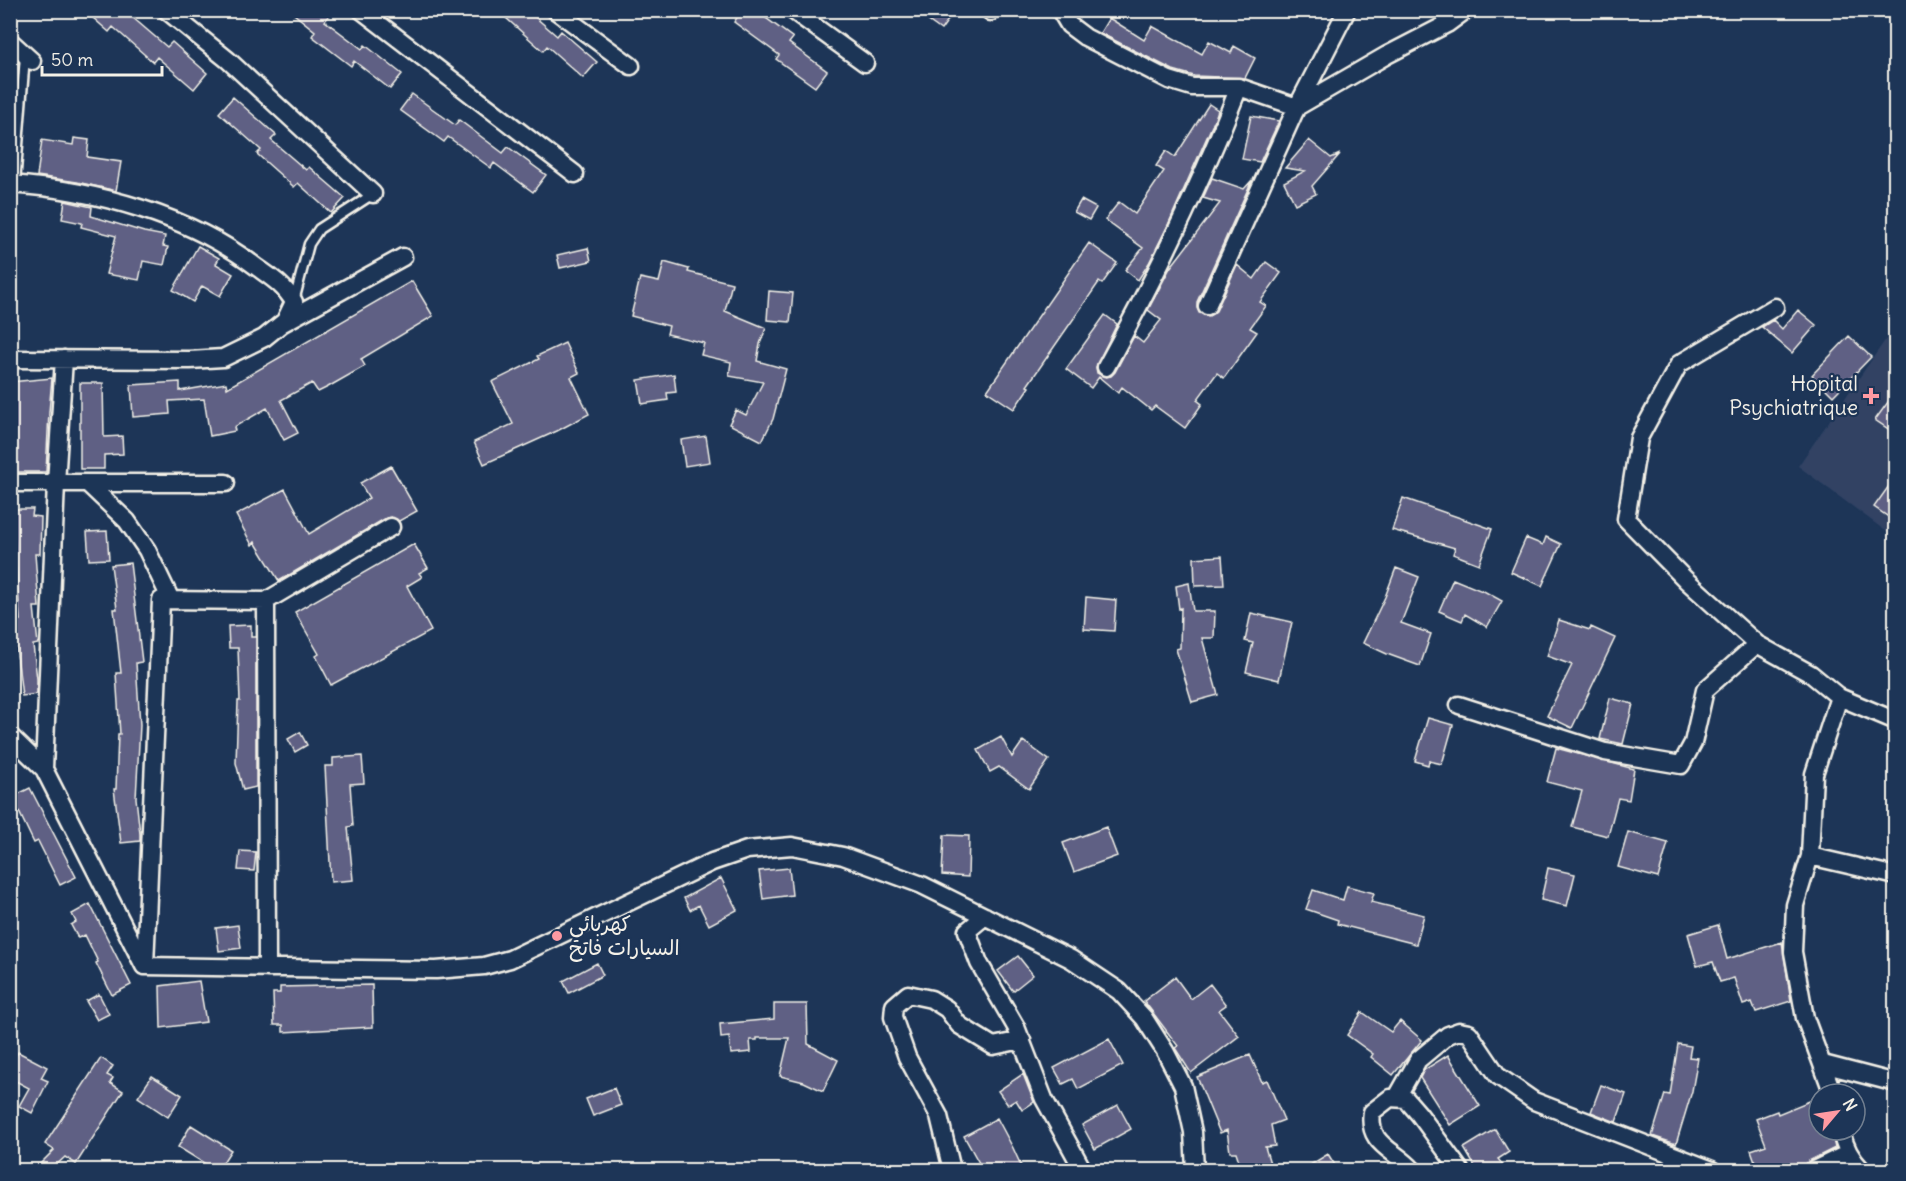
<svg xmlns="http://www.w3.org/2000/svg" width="1906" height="1181" font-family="Delius,'Playpen Sans Arabic',sans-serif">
<rect width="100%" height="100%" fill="#1d3557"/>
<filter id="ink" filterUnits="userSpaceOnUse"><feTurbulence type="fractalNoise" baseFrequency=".0167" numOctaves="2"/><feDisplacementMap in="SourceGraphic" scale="12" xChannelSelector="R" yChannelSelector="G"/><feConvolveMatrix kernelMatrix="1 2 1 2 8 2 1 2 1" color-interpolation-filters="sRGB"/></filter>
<g filter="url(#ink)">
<path fill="#304264" d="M1895,326V538L1798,466Z"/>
<path fill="#5e6084" stroke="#f4f1e8" stroke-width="1.5" d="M84,10H114L121,16L125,11L167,47L172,42L207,73L194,89L157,57L153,62L113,27L109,32Z
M289,10H333L325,21L362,49L365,45L402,74L390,89L354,61L351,66L312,36L315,31Z
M497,10H527L557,36L561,31L597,62L583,78L547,46L543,51Z
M742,10H755L793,38L789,43L827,71L815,87L776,59L779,55L734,22Z
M913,10H955L941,30Z
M1109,18L1144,40L1152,26L1202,54L1209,41L1231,53L1234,46L1255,58L1245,78L1194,76L1173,70L1100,33Z
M412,94L455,125L459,120L503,153L508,147L546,175L533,192L494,163L491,168L448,137L444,142L400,110Z
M233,97L276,135L271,140L306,170L309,167L345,198L331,213L298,183L294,187L257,154L261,150L219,113Z
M1209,104L1218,110L1215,119L1168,225L1149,263L1138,280L1125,270L1143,248L1105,220L1119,202L1135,214L1164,171L1156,166L1166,151L1175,157Z
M1251,116L1279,121L1260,162L1242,159Z
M74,138L89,140L87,157L121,162L116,191L77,182L37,176L42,140L73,145Z
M1309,140L1331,158L1340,154L1312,186L1316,194L1295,204L1284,182L1305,171L1285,168Z
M1212,178L1244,189L1252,180L1197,302V308L1199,313L1209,316L1216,311L1237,265L1254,279L1266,262L1281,273L1260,302L1266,306L1250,328L1257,332L1224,378L1217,373L1197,400L1202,404L1185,428L1155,406L1151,410L1122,387L1118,393L1099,377L1091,388L1066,369L1105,315L1117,324L1096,367L1097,373L1106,377L1111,376L1115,372L1134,336L1143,343L1161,320L1148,310L1170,268L1220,203L1203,198Z
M1081,200L1096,208L1089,220L1074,212Z
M65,201L92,207L91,216L144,232L165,236L163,246L168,247L164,265L143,261L139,280L106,274L116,236L81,227L82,223L62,219Z
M1089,243L1117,263L1102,284L1099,282L1027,386L1029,387L1014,409L987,391Z
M198,246L219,258L216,264L233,274L220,296L202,286L193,302L173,290Z
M588,248L591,261L560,268L557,255Z
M664,262L689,269L688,272L732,283L725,311L766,328L760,344L757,361L786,369L773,419L762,441L729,424L736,410L746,415L763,382L729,376L731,362L701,355L704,343L667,334L669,326L631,316L640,278L659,282Z
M412,281L433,316L361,359L365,366L328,387L318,392L312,383L281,400L298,433L284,440L267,408L234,427L235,431L210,436L204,399L169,401L170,414L133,417L131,385L180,382V391L226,383L227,388Z
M769,291L793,293L790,322L767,320Z
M1798,310L1816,325L1792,353L1762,327L1773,320L1782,329Z
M1849,336L1871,357L1833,396L1812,375Z
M565,343L579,373L571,377L589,414L557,431L484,464L474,442L513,424L492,382L539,359L537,356Z
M674,374L676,392L667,393L668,400L642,404L638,380Z
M52,378L49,412L46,472H10V382Z
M80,383H103L104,437L122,436L123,454L104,455V469H80Z
M1896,391V434L1875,420Z
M706,436L710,462L685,466L681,440Z
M391,466L417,511L399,521L391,517L386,518L279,581L255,542L252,545L236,515L285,489L309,534L369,498L360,483Z
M1896,476V522L1874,507Z
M1403,498L1492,529L1479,564L1453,554L1455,548L1392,530Z
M10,509H33L32,516L41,517L40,554H35L39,607H34L38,644L33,645L37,679V694L22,696L13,621L20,620L14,534H10Z
M107,531L109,559L89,560L87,532Z
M1546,537L1561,544L1542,586L1511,572L1526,538L1543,545Z
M414,544L428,568L419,573L422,577L407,586L431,631L331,685L316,656L319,654L295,612Z
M1222,556L1224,585L1195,586L1194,558Z
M130,563L142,662L136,663L140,725L136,798L140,834V841L121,843L114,789H116L118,734H120L116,673H121L114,609H117L111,565Z
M1396,568L1419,577L1401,623L1431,634L1420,666L1387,654L1363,643L1385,597Z
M1453,579L1482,591V590L1502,601L1487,627L1465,614L1462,621L1439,611Z
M1189,583L1193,611H1215L1214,638H1202L1218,695L1192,702L1176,649L1180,648L1181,608L1179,609L1176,586Z
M1086,597L1116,600L1114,631L1084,629Z
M1251,613L1292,622L1279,680L1246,672L1253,643L1245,641Z
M1559,620L1590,630L1591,627L1615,638L1572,728L1547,716L1572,665L1547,656Z
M251,625V637H256V787L243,790L236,763L238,701H240L238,648H229L228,626Z
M1610,698L1633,704L1623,744L1600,739Z
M1428,718L1453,725L1442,764L1429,761L1428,765L1415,761Z
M300,732L307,745L295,752L288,739Z
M1001,737L1012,757L1023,741L1049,760L1029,789L999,767L990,772L978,750Z
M1556,748L1634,769L1629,800L1618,798L1608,836L1572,827L1582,791L1547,782Z
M362,756L364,783L350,784L353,826L348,827L353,880L331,882L325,766H333V758Z
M30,788L76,877L60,885L38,841L34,843L12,797Z
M1106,827L1117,856L1074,872L1063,843Z
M1628,832L1668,843L1658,878L1618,867Z
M944,835L969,836L968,877L942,875Z
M240,851L256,852L254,871L238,870Z
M789,868L792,895L763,899L759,871Z
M1548,868L1575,874L1567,906L1541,900Z
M721,878L737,910L709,925L699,905L690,910L684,898Z
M1347,886L1374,893L1371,902L1424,915L1416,944L1337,924L1338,920L1306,909L1313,890L1343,900Z
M90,904L131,985L112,995L96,963L98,962L85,935L78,938L71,925L76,922L72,914Z
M238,925L241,948L219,951L216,928Z
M1718,925L1727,959L1782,942L1791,1001L1756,1012L1752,1002L1743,1005L1734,978L1720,982L1713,962L1697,966L1688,934Z
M1018,956L1033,975L1013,991L998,971Z
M597,963L603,975L569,993L563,981Z
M1175,977L1191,999L1210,984L1226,1005L1219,1010L1239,1036L1191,1073L1175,1048L1178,1046L1144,1001Z
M199,981L206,1022L161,1028L160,986Z
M372,985L373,1027L283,1032V1025H274L273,993H280V987Z
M99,994L109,1014L97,1020L86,1001Z
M774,1004H807L808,1044L838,1060L823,1091L804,1082L780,1076L789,1038H757V1040H750L751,1052L731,1054L729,1037L721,1038L720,1024L774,1019Z
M1362,1012L1391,1032L1400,1021L1422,1040L1393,1075L1371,1057L1373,1054L1347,1035Z
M1109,1039L1123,1065L1078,1089L1073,1079L1063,1084L1054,1068Z
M1678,1044L1691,1046L1689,1057L1698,1058L1692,1091L1676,1144L1652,1136L1665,1094L1670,1095Z
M18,1052L47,1067L41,1078L48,1081L32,1113L19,1106L29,1088L10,1078V1067Z
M1250,1055L1262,1082L1267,1080L1284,1120L1271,1125L1275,1146L1265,1147L1272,1170H1242L1236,1152H1230L1227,1130L1220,1133L1197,1077Z
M1448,1055L1480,1106L1450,1125L1420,1078L1424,1070Z
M101,1058L113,1066L107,1075L113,1078L110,1083L123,1091L76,1164L65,1157L51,1170H34L54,1150L45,1144Z
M1023,1074L1034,1102L1022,1110L1016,1100L1008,1105L998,1091Z
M152,1076L182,1095L168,1117L138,1097Z
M1601,1085L1626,1094L1616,1122L1591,1112Z
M614,1088L621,1105L593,1116L586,1099Z
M1819,1097V1130H1831L1835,1148L1809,1161L1803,1166L1791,1170H1758L1751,1150L1766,1145L1756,1119L1777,1111L1778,1114Z
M1118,1105L1131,1129L1095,1149L1082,1125Z
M997,1118L1013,1148L1023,1170H983L964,1136Z
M191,1125L231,1150L218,1170H215L178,1147Z
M1495,1129L1509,1152L1498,1159L1507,1170H1477L1464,1148Z
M1328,1154L1338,1170H1302Z"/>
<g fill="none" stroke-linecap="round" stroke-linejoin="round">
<defs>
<path id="lane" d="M15,184L25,56
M294,301L309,244L319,229L373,194"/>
<path id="street" d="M166,10L228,60L373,194
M361,10L575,174
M555,10L631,66
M792,10L865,63
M989,10L991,12
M1060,10L1069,25L1085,37L1169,80L1192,87H1239L1297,107L1387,55L1447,24L1466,10
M10,41L32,61
M10,184C96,190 189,215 258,268C272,278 285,286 294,302L285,321L264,338L223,358L190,360L10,359
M1207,306L1294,113L1347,10
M1775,307L1679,364L1639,438L1626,519L1686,580L1757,644L1811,674L1839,697L1896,721
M283,323L403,257
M1106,367C1156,276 1201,184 1239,87
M10,483H226
M87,483L127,521L147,550L171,600
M266,601L391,527
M1459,705L1605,752L1681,765L1693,743L1705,690L1757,644
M10,736L44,769L144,966L436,970L484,966L510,959L712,862L747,850L792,846L843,856L922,885L1071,959L1119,991L1144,1018L1165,1051L1183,1086L1193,1132L1195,1170
M44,769L56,483L64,359
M1810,856L1896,876
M985,916L967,931L979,963L1016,1027L1044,1099L1083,1170
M145,965L161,600L266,601L267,968
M1823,1064L1896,1083
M1833,1094L1805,1018L1793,952L1795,905L1810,856L1814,774L1839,697
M1397,1097L1418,1060L1448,1035L1459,1031L1469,1033L1498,1076L1534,1101L1712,1170
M1841,1130C1844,1146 1851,1159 1862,1170
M952,1170L939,1116L907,1057L893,1017L894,1006L908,994L931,999L947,1009L959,1025L993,1046L1022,1040
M1413,1170C1394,1149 1367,1145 1372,1112L1390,1098L1406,1099L1419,1114L1460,1170
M1814,1170L1849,1153"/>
</defs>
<use href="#lane" stroke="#f4f1e8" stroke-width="13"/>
<use href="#street" stroke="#f4f1e8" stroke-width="21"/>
<use href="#lane" stroke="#1d3557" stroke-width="8"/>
<use href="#street" stroke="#1d3557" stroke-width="16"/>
</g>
</g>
<g fill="#ff9aa2" stroke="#1d3557" stroke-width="2">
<path d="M1868 387h6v6h6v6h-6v6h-6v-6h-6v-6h6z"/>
<circle cx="557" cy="936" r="6"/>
</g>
<g text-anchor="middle" stroke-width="4.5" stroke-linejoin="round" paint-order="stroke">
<g font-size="21" fill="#f4f1e8" stroke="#1d3557" text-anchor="end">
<text x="1858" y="391">Hopital<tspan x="1858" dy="24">Psychiatrique</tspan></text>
<text x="569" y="931" text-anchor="start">كهربائي<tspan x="569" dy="24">السيارات فاتح</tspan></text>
</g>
</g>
<rect width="1906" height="1181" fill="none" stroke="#1d3557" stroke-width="36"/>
<rect x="18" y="18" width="1870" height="1145" fill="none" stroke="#f4f1e8" stroke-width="2" filter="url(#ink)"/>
<g transform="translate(1837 1112) rotate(61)"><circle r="28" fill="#1d3557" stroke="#738091" stroke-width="1.5"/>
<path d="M0-4.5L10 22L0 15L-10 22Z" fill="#ff9aa2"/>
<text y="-9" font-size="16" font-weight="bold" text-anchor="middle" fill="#f4f1e8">N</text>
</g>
<path d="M42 66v9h120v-9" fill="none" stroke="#f4f1e8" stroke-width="3"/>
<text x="51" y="66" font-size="18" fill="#f4f1e8" stroke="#1d3557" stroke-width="4.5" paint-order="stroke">50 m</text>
</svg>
